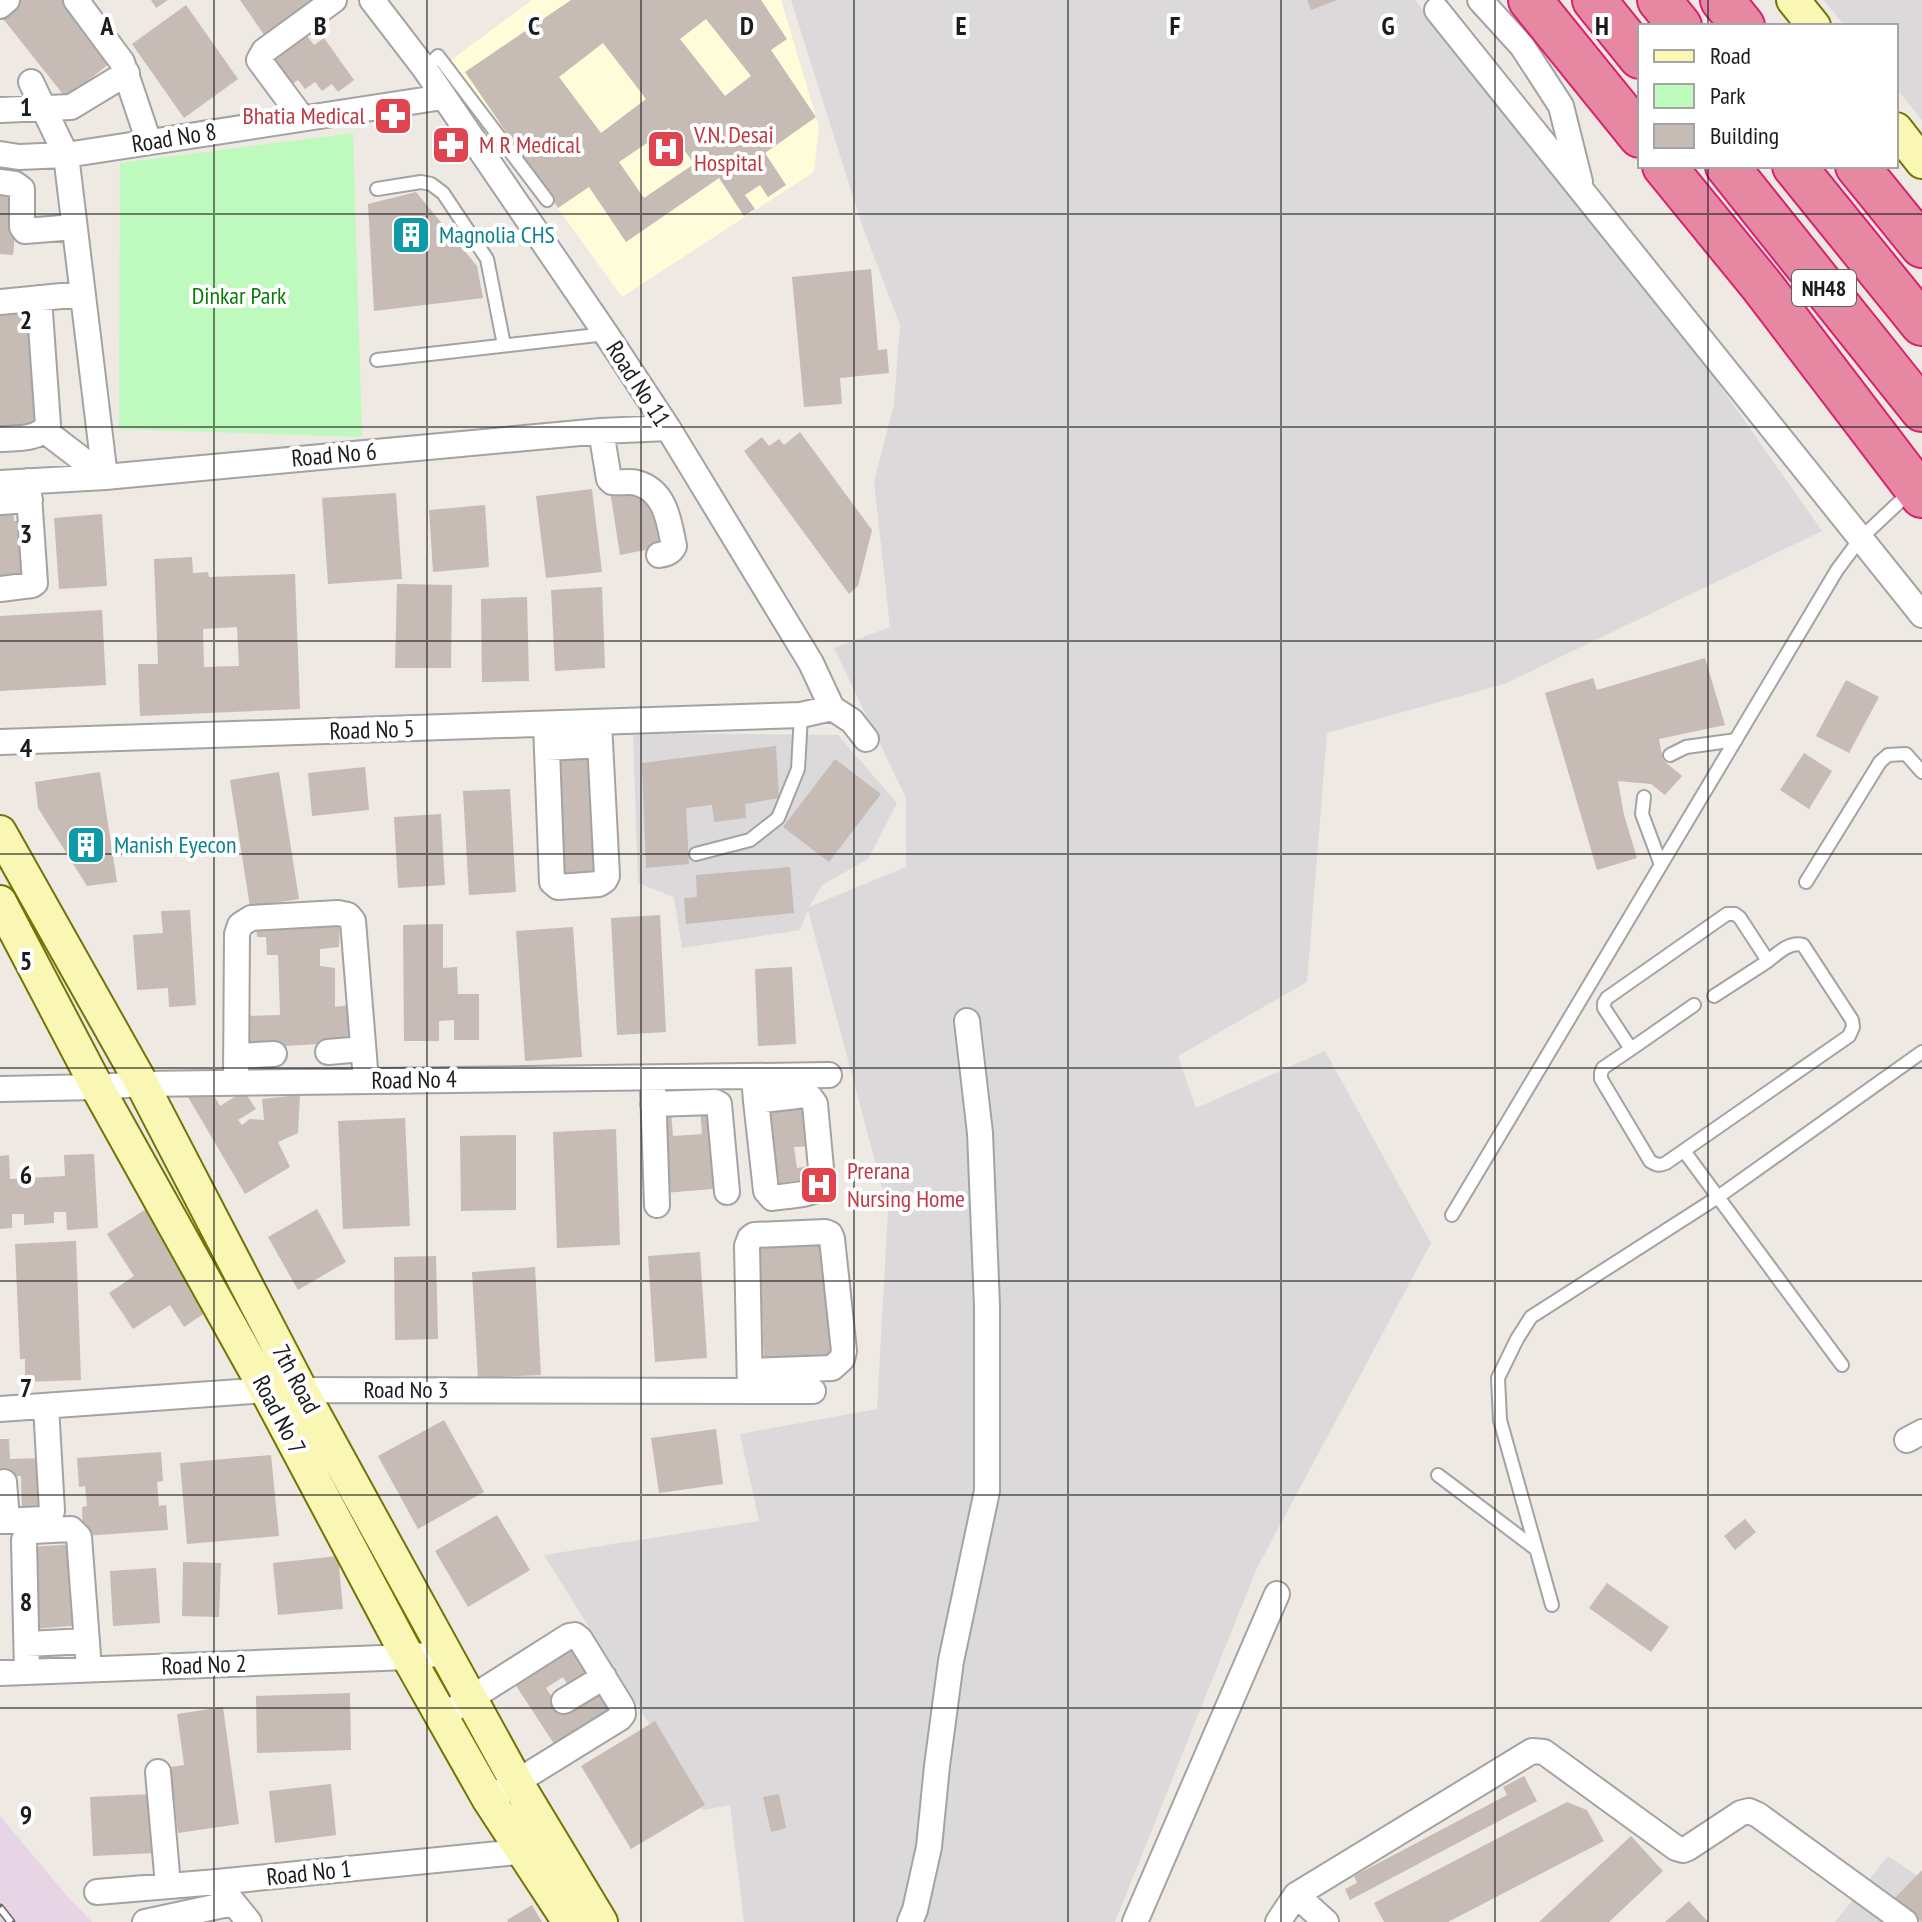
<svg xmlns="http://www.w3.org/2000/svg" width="1922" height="1922" font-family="'PT Sans Narrow',sans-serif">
<rect width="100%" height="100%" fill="#eee9e2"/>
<path fill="#dbd9d9" d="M791,0H1415L1650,286L1822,531L1504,684L1327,733L1307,982L1178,1056L1196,1108L1325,1051L1431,1243L1257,1568L1115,1922H744L730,1805L703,1810L544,1555L759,1521L740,1434L877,1409L888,1210L808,910L800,930L682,948L674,897L638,883L633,733L838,735L897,803L868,859L822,885L809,907L906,867V798L834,648L890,627L874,481L894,405L900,325L862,225Z
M1823,0H1922V120L1896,88V26H1845Z
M1888,1856L1922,1879V1922H1835Z"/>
<path fill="#e7d4e5" d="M0,1816L67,1896L92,1922H0Z"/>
<path fill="#fffcda" d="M532,0H781L819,127L814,172L622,297L451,60Z"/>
<path fill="#befabd" d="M353,133L362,437L119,429L120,163Z"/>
<path fill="#c6bbb5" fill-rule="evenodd" d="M17,0H68L115,59L66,98L0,15Z
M151,0H168L156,8Z
M240,0H315L265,36Z
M571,0H761L787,39L771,50L816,117L765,153L786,185L768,197L760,185L745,195L755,209L744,216L719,178L626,242L589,187L558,208L465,72ZM706,19L751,76L725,96L680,39ZM603,43L646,99L601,133L559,77ZM669,128L694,164L644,198L619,162Z
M1307,0H1337L1311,10Z
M186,5L238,79L184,118L132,44Z
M305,33L314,45L324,38L354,80L338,92L332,84L322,91L315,82L305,89L298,80L286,89L266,62Z
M0,188L19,190L13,255L0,254Z
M416,192L477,266L483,298L374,311L368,204Z
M871,269L878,350L887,349L889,373L840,378L842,404L804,407L792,277Z
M30,306L40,427L0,431V308Z
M800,432L872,530L858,586L849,594L744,451L762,437L769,446L779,439L784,445Z
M592,489L602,572L546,578L536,496Z
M610,491L639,492L657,515L670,545L620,555Z
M396,493L402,579L328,584L322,498Z
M13,504L14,521L28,520L29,555L20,556L21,583L0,585V505Z
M485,505L489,567L433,572L429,510Z
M102,514L107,586L59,589L54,518Z
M192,557L193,573L208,572L209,577L295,574L300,709L140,716L138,664H158L154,559ZM237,627L239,666L204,667L203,629Z
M397,584L452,585L451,668H395Z
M602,587L605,668L555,671L551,590Z
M527,597L529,681L482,682L481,599Z
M102,610L106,685L0,691V616Z
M1705,658L1725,725L1659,739L1663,760L1682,776L1665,795L1651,784L1618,781L1624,815L1637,858L1597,870L1545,693L1593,678L1597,690Z
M1846,680L1879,697L1849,753L1816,736Z
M776,746L779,798L745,804L746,818L714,822L712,805L686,808L689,864L646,868L642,763Z
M590,751L599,880L556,881L554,759Z
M1804,753L1832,771L1809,809L1780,790Z
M835,759L881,794L829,862L783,827Z
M365,767L369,810L312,816L308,773Z
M100,772L117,882L87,886L38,808L35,782Z
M279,772L299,899L250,907L230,780Z
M510,789L516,892L469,895L463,791Z
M441,814L445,885L398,888L394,817Z
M790,867L794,913L686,924L684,898L697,897L696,875Z
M190,910L196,1005L169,1007L168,988L137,990L133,935L163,933L161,911Z
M660,915L666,1032L617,1035L611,918Z
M340,921L339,947L320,949V966L335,968V1007L349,1005L353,1042L249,1048L247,1016L280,1015L278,955H267L266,937H257L256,924Z
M443,924V968L457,967L458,994H479V1040H454V1020L439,1021V1041H404L403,925Z
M573,927L582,1057L525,1061L516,931Z
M792,967L796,1044L758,1046L755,969Z
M208,1085L220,1106L244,1091L256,1109L238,1120L242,1125L250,1119L264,1120L262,1099L300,1095L298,1133L278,1142L290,1167L245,1194L188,1097Z
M807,1102L812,1146L794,1147L797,1168L810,1166L812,1184L773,1188L763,1105Z
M716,1107L723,1188L665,1193L658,1113L671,1111L673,1136L702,1134L700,1108Z
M405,1118L410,1226L343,1229L338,1121Z
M616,1129L620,1245L557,1248L553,1132Z
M516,1135V1210L461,1211L460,1136Z
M94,1154L98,1228L67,1230L66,1212H54V1223L24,1225V1214H12V1228L0,1229V1156L9,1155L10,1179L65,1176L64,1155Z
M146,1209L212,1308L184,1327L170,1305L133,1329L109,1293L134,1276L107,1234Z
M317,1209L346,1262L298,1290L268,1237Z
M826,1239L834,1358L764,1361L759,1244Z
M76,1241L81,1380L25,1382V1359H20L15,1244Z
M700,1252L707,1358L655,1362L648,1256Z
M436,1256L438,1339L395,1340L394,1257Z
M535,1267L541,1375L478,1378L472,1272Z
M444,1420L484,1492L418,1529L378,1456Z
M716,1429L723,1484L659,1493L651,1438Z
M0,1439H9L10,1459L45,1458L47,1512L22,1513L21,1476H0Z
M161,1452L163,1481L157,1482L159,1506L166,1505L168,1530L83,1536L82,1507L87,1506L85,1486L79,1487L77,1458Z
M271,1455L279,1536L187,1544L180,1463Z
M497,1515L530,1570L468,1607L435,1551Z
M1745,1519L1756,1532L1735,1550L1724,1536Z
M77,1544L81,1625L35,1629L30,1547Z
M338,1556L343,1609L278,1615L273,1563Z
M183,1562L221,1563L219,1617L182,1616Z
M156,1568L160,1623L113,1626L110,1571Z
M1607,1583L1669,1627L1651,1652L1589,1608Z
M576,1640L594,1668L568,1685L563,1677L546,1688L562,1713L598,1690L614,1713L558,1750L513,1681Z
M350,1693L351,1750L257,1753L256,1696Z
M223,1707L239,1824L178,1833L170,1767L184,1765L177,1714Z
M655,1721L705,1805L631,1849L581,1766Z
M1524,1776L1537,1801L1350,1900L1345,1889L1357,1883L1354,1876L1507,1795L1503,1787Z
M331,1784L336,1835L275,1843L269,1791Z
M152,1794L155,1853L93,1856L90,1797Z
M779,1794L786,1828L771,1832L763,1797Z
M1567,1802L1587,1810L1604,1841L1448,1922H1384L1374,1903Z
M1631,1836L1663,1871L1609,1922H1539Z
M1922,1870V1922L1892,1901Z
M1689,1901L1708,1922H1665Z
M532,1905L542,1922H508L507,1920Z"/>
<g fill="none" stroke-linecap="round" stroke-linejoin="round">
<defs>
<path id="lane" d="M425,69L438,56L547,200
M377,189L421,182L431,184L443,193L487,259L504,345
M377,360L606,334
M1670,755L1686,747L1736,740
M1644,797L1642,814L1661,865
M696,854L750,840L778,818L798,769L801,715
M1806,882L1880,762L1888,755L1906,754L1922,772
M1727,914H1735L1740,918L1768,961C1778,953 1790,941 1803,945L1852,1020L1853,1027L1849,1036L1666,1163C1659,1166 1656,1165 1650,1161L1601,1079V1073L1603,1068L1631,1049L1604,1008V1003L1607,998Z
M1714,996L1768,961
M1631,1049L1694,1005
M1684,1151L1842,1365
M1452,1215L1837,570L1860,539L1910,492
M1438,1475L1536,1549
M1552,1605L1500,1420L1498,1378L1517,1339L1531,1317L1718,1197L1922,1052"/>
<path id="street" d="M76,0L122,62L149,142
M1480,0L1522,46L1561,106L1580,182
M0,6L7,0
M1437,10L1922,615
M31,82L66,155L105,477
M0,110L71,107L127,73
M302,118L259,60L264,51L334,0
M0,154L19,157L66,155L443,97
M0,182L15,184L22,189V227L25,231L74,227
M0,302L82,294
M45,431L105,477
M601,431L609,479L612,482C620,483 630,481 637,483C666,491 669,522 674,546C671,553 665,554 659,555
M0,439C17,438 39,440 48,425L39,298
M0,483L105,477L601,431L668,428
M0,502L30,500
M0,589L32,585L35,583L28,481
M832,708L852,721L866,739
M546,724L552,882L558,887L599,884L605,880L607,876L599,723
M0,742L801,715L832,708L811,663L668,428L606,334L425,69L372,0
M547,748L600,745
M328,1052L363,1049
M236,1056L274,1054
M754,1076L756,1101L766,1191L772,1198C783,1196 816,1195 821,1186C822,1184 821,1181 822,1179L815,1104L810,1097L805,1095L756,1101
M236,1082L237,934L240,925L251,918L338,913L348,915L353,921L366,1081
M653,1088L657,1205
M0,1089L97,1087L142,1084L829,1075
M653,1104L715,1102L719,1104L727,1192
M750,1371L832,1368L842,1359L844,1351L832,1239L830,1234L825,1232L754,1235L750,1238L747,1246L750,1391
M0,1409L266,1390L813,1391
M1907,1440L1922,1432
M4,1482L7,1520
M0,1521L45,1519L50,1515L52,1511L46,1406
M27,1644L87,1641
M27,1672L24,1540L28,1534L33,1531L71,1529L79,1537L89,1669
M0,1673L408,1657L446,1653
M564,1701L604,1677
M457,1707L569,1636L575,1635L580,1639L622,1707L623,1714L620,1718L502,1791
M158,1772L168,1885
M223,1890L249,1922
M97,1892L217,1882L537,1850
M1296,1895L1326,1922
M145,1922L233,1903
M910,1922L915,1910L929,1847L937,1766L951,1661L987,1491V1306L980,1133L967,1021
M1135,1922L1277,1594
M1278,1922L1296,1895L1532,1751L1544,1752L1676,1848L1683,1850L1688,1848L1741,1813L1749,1811L1758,1815L1905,1922"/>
<path id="secondary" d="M1793,0L1814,26
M1896,129L1922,162
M0,832L142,1084L301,1390L517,1783L601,1922
M0,902L97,1087L266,1390L408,1657L489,1800L569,1922"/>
<path id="highway" d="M1530,0L1640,136
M1594,0L1640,57
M1659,0L1680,26
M1722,0L1743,26
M1664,166L1762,286L1922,496
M1727,166L1922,410
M1794,166L1922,324
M1857,166L1922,246"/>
</defs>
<use href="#lane" stroke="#a3a3a3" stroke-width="16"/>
<use href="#street" stroke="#a3a3a3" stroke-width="28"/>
<use href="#secondary" stroke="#727403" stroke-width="36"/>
<use href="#highway" stroke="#da2171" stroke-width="46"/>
<use href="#lane" stroke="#fff" stroke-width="12"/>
<use href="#street" stroke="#fff" stroke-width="24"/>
<use href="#secondary" stroke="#faf7b4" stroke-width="32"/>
<use href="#highway" stroke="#e788a2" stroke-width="42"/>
<defs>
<path id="rail" d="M0,1908L11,1922"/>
</defs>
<use href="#rail" stroke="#6a6a6a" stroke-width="9"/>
<use href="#rail" stroke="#fff" stroke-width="6" stroke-dasharray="18" stroke-linecap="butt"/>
</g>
<path fill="none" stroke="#1c1c1c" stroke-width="2" stroke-opacity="0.55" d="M214,0V1922M427,0V1922M641,0V1922M854,0V1922M1068,0V1922M1281,0V1922M1495,0V1922M1708,0V26M1708,166V1922M0,214H1922M0,427H1922M0,641H1922M0,854H1922M0,1068H1922M0,1281H1922M0,1495H1922M0,1708H1922"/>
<defs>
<symbol id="pharmacy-square" viewBox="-11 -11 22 22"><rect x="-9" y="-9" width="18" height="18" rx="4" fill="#e0444e" stroke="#fff"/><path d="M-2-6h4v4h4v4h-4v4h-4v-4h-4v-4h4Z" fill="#fff"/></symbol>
<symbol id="hospital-square" viewBox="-11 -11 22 22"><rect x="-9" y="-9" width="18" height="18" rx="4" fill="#e0444e" stroke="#fff"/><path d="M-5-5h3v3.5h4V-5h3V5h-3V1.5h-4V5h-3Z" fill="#fff"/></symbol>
<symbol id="building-square" viewBox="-11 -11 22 22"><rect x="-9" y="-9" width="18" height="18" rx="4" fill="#0f9aa8" stroke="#fff"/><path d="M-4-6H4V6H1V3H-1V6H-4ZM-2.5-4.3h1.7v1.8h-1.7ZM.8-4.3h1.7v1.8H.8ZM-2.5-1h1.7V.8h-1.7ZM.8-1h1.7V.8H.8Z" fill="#fff"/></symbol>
</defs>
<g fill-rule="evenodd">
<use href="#pharmacy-square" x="371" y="94" width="44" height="44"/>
<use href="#pharmacy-square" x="429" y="123" width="44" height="44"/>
<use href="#hospital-square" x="644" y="127" width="44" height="44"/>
<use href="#building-square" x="389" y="213" width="44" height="44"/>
<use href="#building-square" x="64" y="823" width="44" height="44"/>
<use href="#hospital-square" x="797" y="1163" width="44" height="44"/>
</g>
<g text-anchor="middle" stroke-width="8" stroke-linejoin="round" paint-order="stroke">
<rect fill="#fff" stroke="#606060" stroke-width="2" x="1792" y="270" width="64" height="36" rx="6"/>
<g font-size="22" font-weight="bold" fill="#1c1c1c">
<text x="1824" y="296">NH48</text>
</g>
<g font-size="24" fill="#be3a42" stroke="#fff" text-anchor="start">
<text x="365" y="124" text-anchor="end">Bhatia Medical</text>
<text x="694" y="143">V.N. Desai<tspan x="694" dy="28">Hospital</tspan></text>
<text x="479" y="153">M R Medical</text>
<text x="847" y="1179">Prerana<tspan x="847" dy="28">Nursing Home</tspan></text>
</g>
<g font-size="24" fill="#1c1c1c" stroke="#fff">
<text transform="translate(174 138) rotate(-9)" y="8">Road No 8</text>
<text transform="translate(638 384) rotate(57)" y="8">Road No 11</text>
<text transform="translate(334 455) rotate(-5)" y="8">Road No 6</text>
<text transform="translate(372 730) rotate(-2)" y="8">Road No 5</text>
<text transform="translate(414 1080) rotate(-1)" y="8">Road No 4</text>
<text transform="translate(296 1379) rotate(62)" y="8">7th Road</text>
<text x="406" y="1398">Road No 3</text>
<text transform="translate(279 1415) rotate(62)" y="8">Road No 7</text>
<text transform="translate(204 1665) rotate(-2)" y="8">Road No 2</text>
<text transform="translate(309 1873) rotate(-6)" y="8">Road No 1</text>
</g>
<g font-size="24" fill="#0d838f" stroke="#fff" text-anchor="start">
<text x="439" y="243">Magnolia CHS</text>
<text x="114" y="853">Manish Eyecon</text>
</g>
<g font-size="24" fill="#0a7b0a" stroke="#fff">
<text x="239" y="304">Dinkar Park</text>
</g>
</g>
<g font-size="26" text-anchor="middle" font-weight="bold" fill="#1c1c1c" stroke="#fff" stroke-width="8" stroke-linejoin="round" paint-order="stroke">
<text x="107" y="35">A</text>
<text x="320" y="35">B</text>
<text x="534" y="35">C</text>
<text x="747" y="35">D</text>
<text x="961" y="35">E</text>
<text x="1175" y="35">F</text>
<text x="1388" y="35">G</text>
<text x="1602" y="35">H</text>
<text x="26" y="116">1</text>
<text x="26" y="329">2</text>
<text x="26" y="543">3</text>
<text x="26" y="757">4</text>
<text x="26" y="970">5</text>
<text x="26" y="1184">6</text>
<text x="26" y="1397">7</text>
<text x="26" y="1611">8</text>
<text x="26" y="1824">9</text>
</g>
<rect x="1638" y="24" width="260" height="144" fill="#ffffff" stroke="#a4a4a4" stroke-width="2"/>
<rect x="1654" y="50" width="40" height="12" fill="#faf7b4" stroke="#a4a4a4" stroke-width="2"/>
<text x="1710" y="64" font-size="24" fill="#1c1c1c">Road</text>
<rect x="1654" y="84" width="40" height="24" fill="#befabd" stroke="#a4a4a4" stroke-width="2"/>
<text x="1710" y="104" font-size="24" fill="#1c1c1c">Park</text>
<rect x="1654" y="124" width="40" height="24" fill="#c6bbb5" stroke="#a4a4a4" stroke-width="2"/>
<text x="1710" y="144" font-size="24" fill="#1c1c1c">Building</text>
</svg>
